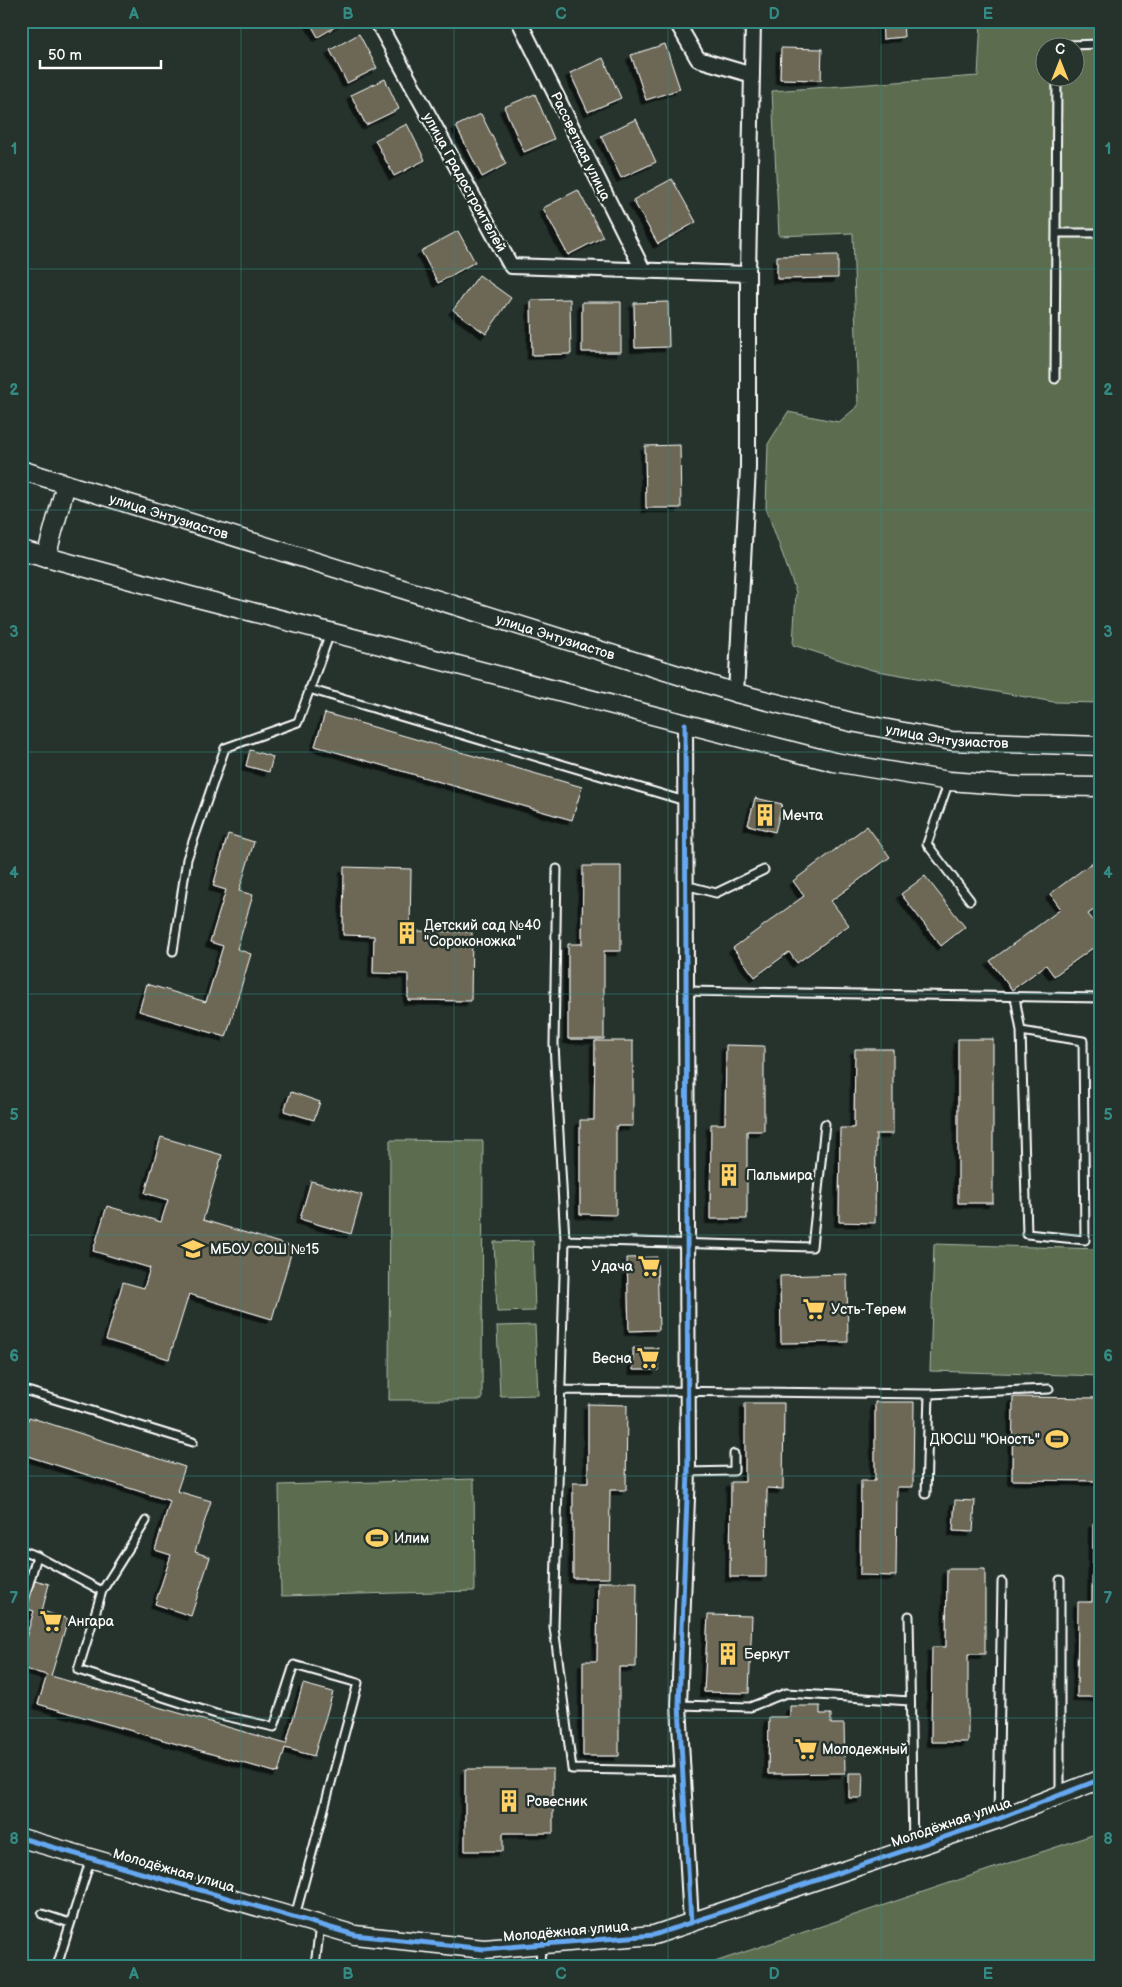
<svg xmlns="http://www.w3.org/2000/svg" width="1122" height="1987" font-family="'Balsamiq Sans',sans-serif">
<defs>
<filter id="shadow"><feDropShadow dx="-4.5" dy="4.5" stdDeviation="0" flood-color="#0009"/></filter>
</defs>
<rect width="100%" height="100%" fill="#26332d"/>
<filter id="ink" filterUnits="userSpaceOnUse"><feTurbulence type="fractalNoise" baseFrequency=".02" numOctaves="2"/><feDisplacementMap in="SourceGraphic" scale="10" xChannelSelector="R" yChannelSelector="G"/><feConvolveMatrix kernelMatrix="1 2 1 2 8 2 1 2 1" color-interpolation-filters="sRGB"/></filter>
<g filter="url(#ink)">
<path fill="#5b6d50" stroke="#adb6a8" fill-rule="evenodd" d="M981,21H1101V703L1054,702L872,670L793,645L796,592L766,508L768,444L788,412L839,422L858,406L853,233L779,236L772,91L978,76ZM1044,48H1074V78H1044Z
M390,1140L483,1141L482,1400H389Z
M533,1241L535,1311L497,1312L494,1242Z
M934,1244L1101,1249V1376L930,1371Z
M535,1325L538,1395L500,1396L497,1326Z
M474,1479L475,1591L281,1596L279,1485Z
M1101,1832V1966H703Z"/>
<path fill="#6c6855" stroke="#fff" filter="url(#shadow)" d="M309,21H345L318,37Z
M882,21H903L904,37L883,39Z
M359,34L377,68L347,83L330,50Z
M665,44L680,89L646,100L631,55Z
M781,48L822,49L821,80L780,79Z
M603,58L621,98L588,112L570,73Z
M385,79L399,109L366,125L351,95Z
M535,94L554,139L524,152L504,107Z
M481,114L506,164L482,177L456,126Z
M636,119L656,162L621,178L601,136Z
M407,124L425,160L394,176L375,140Z
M672,179L696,222L658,244L633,200Z
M578,190L603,237L568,255L543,208Z
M458,231L475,262L438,283L421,251Z
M838,255V278L777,279V256Z
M479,275L511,298L486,334L453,310Z
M570,299L571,354L532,355L531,300Z
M582,302H621V352H582Z
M668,302L669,347L635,348L634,303Z
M680,445L681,508H646L645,446Z
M325,713L582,787L572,820L315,746Z
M250,750L273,757L269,772L246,766Z
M755,798L782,804L775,832L748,825Z
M867,826L890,857L831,901L849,925L797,963L789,952L755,977L733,948L804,896L793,881Z
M228,834L254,842L239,891L253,895L237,949L251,954L226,1037L139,1011L147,984L206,1002L223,946L210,942L226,890L213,886Z
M1101,856V905L1088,914L1101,931V942L1054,976L1046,965L1012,990L990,961L1061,909L1050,894Z
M583,866H621V951H604V1039H568V944H582Z
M344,867L411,869L410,931L472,932L471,1001L408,1000V974L373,973L374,936L343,935Z
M925,876L965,927L941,946L901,894Z
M958,1039H993V1203H958Z
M595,1041H633V1126H616V1215L580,1214V1120H594Z
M726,1045L764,1046V1131H747V1219H710L711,1124H725Z
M855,1049H893V1134H876L875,1223L839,1222L840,1128H854Z
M291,1092L320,1102L314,1120L284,1111Z
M161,1137L222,1155L203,1220L293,1247L272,1319L189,1294L169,1359L106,1340L123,1282L144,1288L150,1268L93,1251L107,1206L161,1222L168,1200L145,1193Z
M311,1181L362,1195L351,1234L300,1219Z
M657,1257L659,1330L629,1331L627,1258Z
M847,1274L848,1342L781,1343L780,1276Z
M633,1348H658V1370H633Z
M1013,1397L1101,1398V1481L1012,1480Z
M875,1402H914L913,1487H897L896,1576L860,1575L861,1481H875Z
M745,1403H784L783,1489L767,1488L766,1577H730L731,1482H745Z
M588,1404L627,1405L626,1490H610L609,1578H573V1483H588Z
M29,1417L185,1467L177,1491L211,1501L195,1552L210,1557L191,1616L155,1604L171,1555L155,1550L170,1501L21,1454V1440Z
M955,1500L975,1501L973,1532L953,1531Z
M1093,1523H1101V1697H1077L1078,1602H1092Z
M947,1569H985V1654H968V1742H931L932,1647H946Z
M21,1576L49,1584L42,1611L68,1619L51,1676L286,1744L303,1684L333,1692L314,1756L285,1748L278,1773L38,1704L47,1675L21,1668V1654L34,1611L21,1607Z
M598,1582H637L636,1667H619V1756H583V1661H597Z
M708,1615L752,1616L749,1693L704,1692Z
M790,1706H820V1714H831V1724H844L845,1773L768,1774L769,1717H790Z
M465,1769H553V1833H503V1851H465Z
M849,1773H863L862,1798H849Z"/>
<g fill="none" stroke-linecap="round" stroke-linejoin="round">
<defs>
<path id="service" d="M1065,48L1068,45L1101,44
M1056,233H1101
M1055,379L1057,78
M309,689L685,801
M949,781L927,844L970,900
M557,869L554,1044L565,1240L812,1247L825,1124
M685,885L716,893L764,870
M173,951L187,859L225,748L298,722L330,633
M686,991L1101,998
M1015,997L1021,1031L1083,1041L1085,1240L1027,1234L1021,1031
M565,1240L554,1627L572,1769L683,1771
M21,1389L193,1442
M561,1390L929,1394L1049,1389
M688,1472L734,1471V1454
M926,1494L929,1394
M21,1550L37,1556
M102,1591L146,1521
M21,1611L37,1556L102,1591L78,1670L216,1714L274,1727L294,1665L358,1683L295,1916
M909,1616L913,1848
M679,1705L750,1707L786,1693L910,1701
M1060,1793V1580
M998,1818L1002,1582
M42,1914L70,1923
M57,1966L91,1858
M315,1966L320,1925
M540,1966L541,1945"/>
<path id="minor" d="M377,21L511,266L748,274
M519,21L643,270
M676,21L698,59L752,75
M736,693L748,468V274L753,21
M685,724L688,1472L679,1705L691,1923"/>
<g id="tertiary">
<path id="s1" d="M21,470L736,693L851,722L952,741L1101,746"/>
<path d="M21,550L190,596L834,762L949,781L1016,786L1101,787"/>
<path d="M46,557L66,484"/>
<path d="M21,1838L355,1935L484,1949L654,1935L998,1819L1101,1779"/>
</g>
</defs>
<use href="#service" stroke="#fff" stroke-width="11"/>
<use href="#minor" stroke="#fff" stroke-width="18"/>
<use href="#tertiary" stroke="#fff" stroke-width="21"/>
<use href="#service" stroke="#26332d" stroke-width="7"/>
<use href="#minor" stroke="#26332d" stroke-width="14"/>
<use href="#tertiary" stroke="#26332d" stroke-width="18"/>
<defs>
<path id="cycleway" d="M685,724L688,1472L679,1705L691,1923
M21,1838L355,1935L484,1949L654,1935L998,1819L1101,1779"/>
</defs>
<use href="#cycleway" stroke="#26332d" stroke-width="8"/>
<use href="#cycleway" stroke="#66a8f1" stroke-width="5"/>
</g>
</g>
<path fill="none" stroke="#338b84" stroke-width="1" stroke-opacity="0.55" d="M241,21V1966M454,21V1966M668,21V1966M881,21V1966M21,269H1101M21,510H1101M21,752H1101M21,994H1101M21,1235H1101M21,1476H1101M21,1718H1101"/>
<defs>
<symbol id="building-bare" viewBox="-9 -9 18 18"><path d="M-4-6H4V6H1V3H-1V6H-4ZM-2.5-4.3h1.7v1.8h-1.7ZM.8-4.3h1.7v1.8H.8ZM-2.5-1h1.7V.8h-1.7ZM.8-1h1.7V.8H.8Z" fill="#ffd166" stroke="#26332d" stroke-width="2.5" paint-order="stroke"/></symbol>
<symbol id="school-bare" viewBox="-9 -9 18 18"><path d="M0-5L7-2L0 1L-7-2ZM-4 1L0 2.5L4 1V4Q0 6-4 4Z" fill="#ffd166" stroke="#26332d" stroke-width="2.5" paint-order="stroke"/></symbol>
<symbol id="supermarket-bare" viewBox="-9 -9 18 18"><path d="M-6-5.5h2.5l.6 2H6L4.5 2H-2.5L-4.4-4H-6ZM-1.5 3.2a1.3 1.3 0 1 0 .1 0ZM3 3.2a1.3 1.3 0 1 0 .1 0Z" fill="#ffd166" stroke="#26332d" stroke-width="2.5" paint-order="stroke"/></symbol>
<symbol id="stadium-bare" viewBox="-9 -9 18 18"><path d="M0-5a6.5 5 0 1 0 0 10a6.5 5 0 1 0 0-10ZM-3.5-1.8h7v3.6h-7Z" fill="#ffd166" stroke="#26332d" stroke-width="2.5" paint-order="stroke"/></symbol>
</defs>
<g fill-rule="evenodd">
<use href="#building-bare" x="749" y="799" width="32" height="32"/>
<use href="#building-bare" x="391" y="917" width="32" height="32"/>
<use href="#building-bare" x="713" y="1159" width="32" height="32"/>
<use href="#school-bare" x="177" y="1233" width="32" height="32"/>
<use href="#supermarket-bare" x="633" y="1250" width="32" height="32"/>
<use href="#supermarket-bare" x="798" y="1293" width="32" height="32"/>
<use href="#supermarket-bare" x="632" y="1342" width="32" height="32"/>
<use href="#stadium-bare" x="1041" y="1423" width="32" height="32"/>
<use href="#stadium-bare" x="361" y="1522" width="32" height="32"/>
<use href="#supermarket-bare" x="35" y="1605" width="32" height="32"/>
<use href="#building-bare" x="712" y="1638" width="32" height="32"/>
<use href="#supermarket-bare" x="790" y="1733" width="32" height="32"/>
<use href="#building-bare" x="493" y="1785" width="32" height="32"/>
</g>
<g text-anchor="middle" stroke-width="5" stroke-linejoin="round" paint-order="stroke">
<g font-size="14" fill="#fff" stroke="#26332d">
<text transform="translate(581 146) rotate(64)" y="5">Рассветная улица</text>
<text transform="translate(465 182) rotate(61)" y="5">улица Градостроителей</text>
<text dy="5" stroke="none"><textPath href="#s1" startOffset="155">улица Энтузиастов</textPath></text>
<text dy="5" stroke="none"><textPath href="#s1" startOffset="560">улица Энтузиастов</textPath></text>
<text dy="5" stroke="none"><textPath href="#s1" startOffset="965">улица Энтузиастов</textPath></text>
<text transform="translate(951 1822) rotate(-19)" y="5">Молодёжная улица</text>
<text transform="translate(174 1870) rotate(16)" y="5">Молодёжная улица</text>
<text transform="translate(566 1931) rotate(-5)" y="5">Молодёжная улица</text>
</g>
<g font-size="14" fill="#fff" stroke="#26332d" text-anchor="start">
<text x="782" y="820">Мечта</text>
<text x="424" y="930">Детский сад №40<tspan x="424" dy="16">"Сороконожка"</tspan></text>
<text x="746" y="1180">Пальмира</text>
<text x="210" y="1254">МБОУ СОШ №15</text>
<text x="633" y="1271" text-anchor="end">Удача</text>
<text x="831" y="1314">Усть-Терем</text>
<text x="632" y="1363" text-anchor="end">Весна</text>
<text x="1040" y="1444" text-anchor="end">ДЮСШ "Юность"</text>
<text x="394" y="1543">Илим</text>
<text x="68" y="1626">Ангара</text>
<text x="744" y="1659">Беркут</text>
<text x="822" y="1754">Молодежный</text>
<text x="526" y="1806">Ровесник</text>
</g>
</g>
<rect width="1122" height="1987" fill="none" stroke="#26332d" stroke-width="55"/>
<g transform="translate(1060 62)"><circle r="24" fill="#26332d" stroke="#7d8581"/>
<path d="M0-4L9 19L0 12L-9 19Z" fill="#ffd166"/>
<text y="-8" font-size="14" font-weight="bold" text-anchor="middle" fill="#ffffff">С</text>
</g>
<path d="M40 60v8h121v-8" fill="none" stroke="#ffffff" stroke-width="2.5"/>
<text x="48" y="60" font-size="15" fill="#ffffff" stroke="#26332d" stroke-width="4" paint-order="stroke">50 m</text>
<rect x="28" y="28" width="1066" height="1932" fill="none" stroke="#338b84" stroke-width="2"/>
<g font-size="16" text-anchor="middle" font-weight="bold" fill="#338b84">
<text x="134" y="19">A</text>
<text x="348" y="19">B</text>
<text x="561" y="19">C</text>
<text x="774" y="19">D</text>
<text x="988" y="19">E</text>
<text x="14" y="154">1</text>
<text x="1108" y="154">1</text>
<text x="14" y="395">2</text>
<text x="1108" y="395">2</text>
<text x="14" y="637">3</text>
<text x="1108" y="637">3</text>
<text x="14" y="878">4</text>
<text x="1108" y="878">4</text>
<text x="14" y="1120">5</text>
<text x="1108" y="1120">5</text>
<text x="14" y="1361">6</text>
<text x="1108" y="1361">6</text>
<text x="14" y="1603">7</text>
<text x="1108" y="1603">7</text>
<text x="14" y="1844">8</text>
<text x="1108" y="1844">8</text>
<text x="134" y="1979">A</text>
<text x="348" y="1979">B</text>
<text x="561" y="1979">C</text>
<text x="774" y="1979">D</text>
<text x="988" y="1979">E</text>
</g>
</svg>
